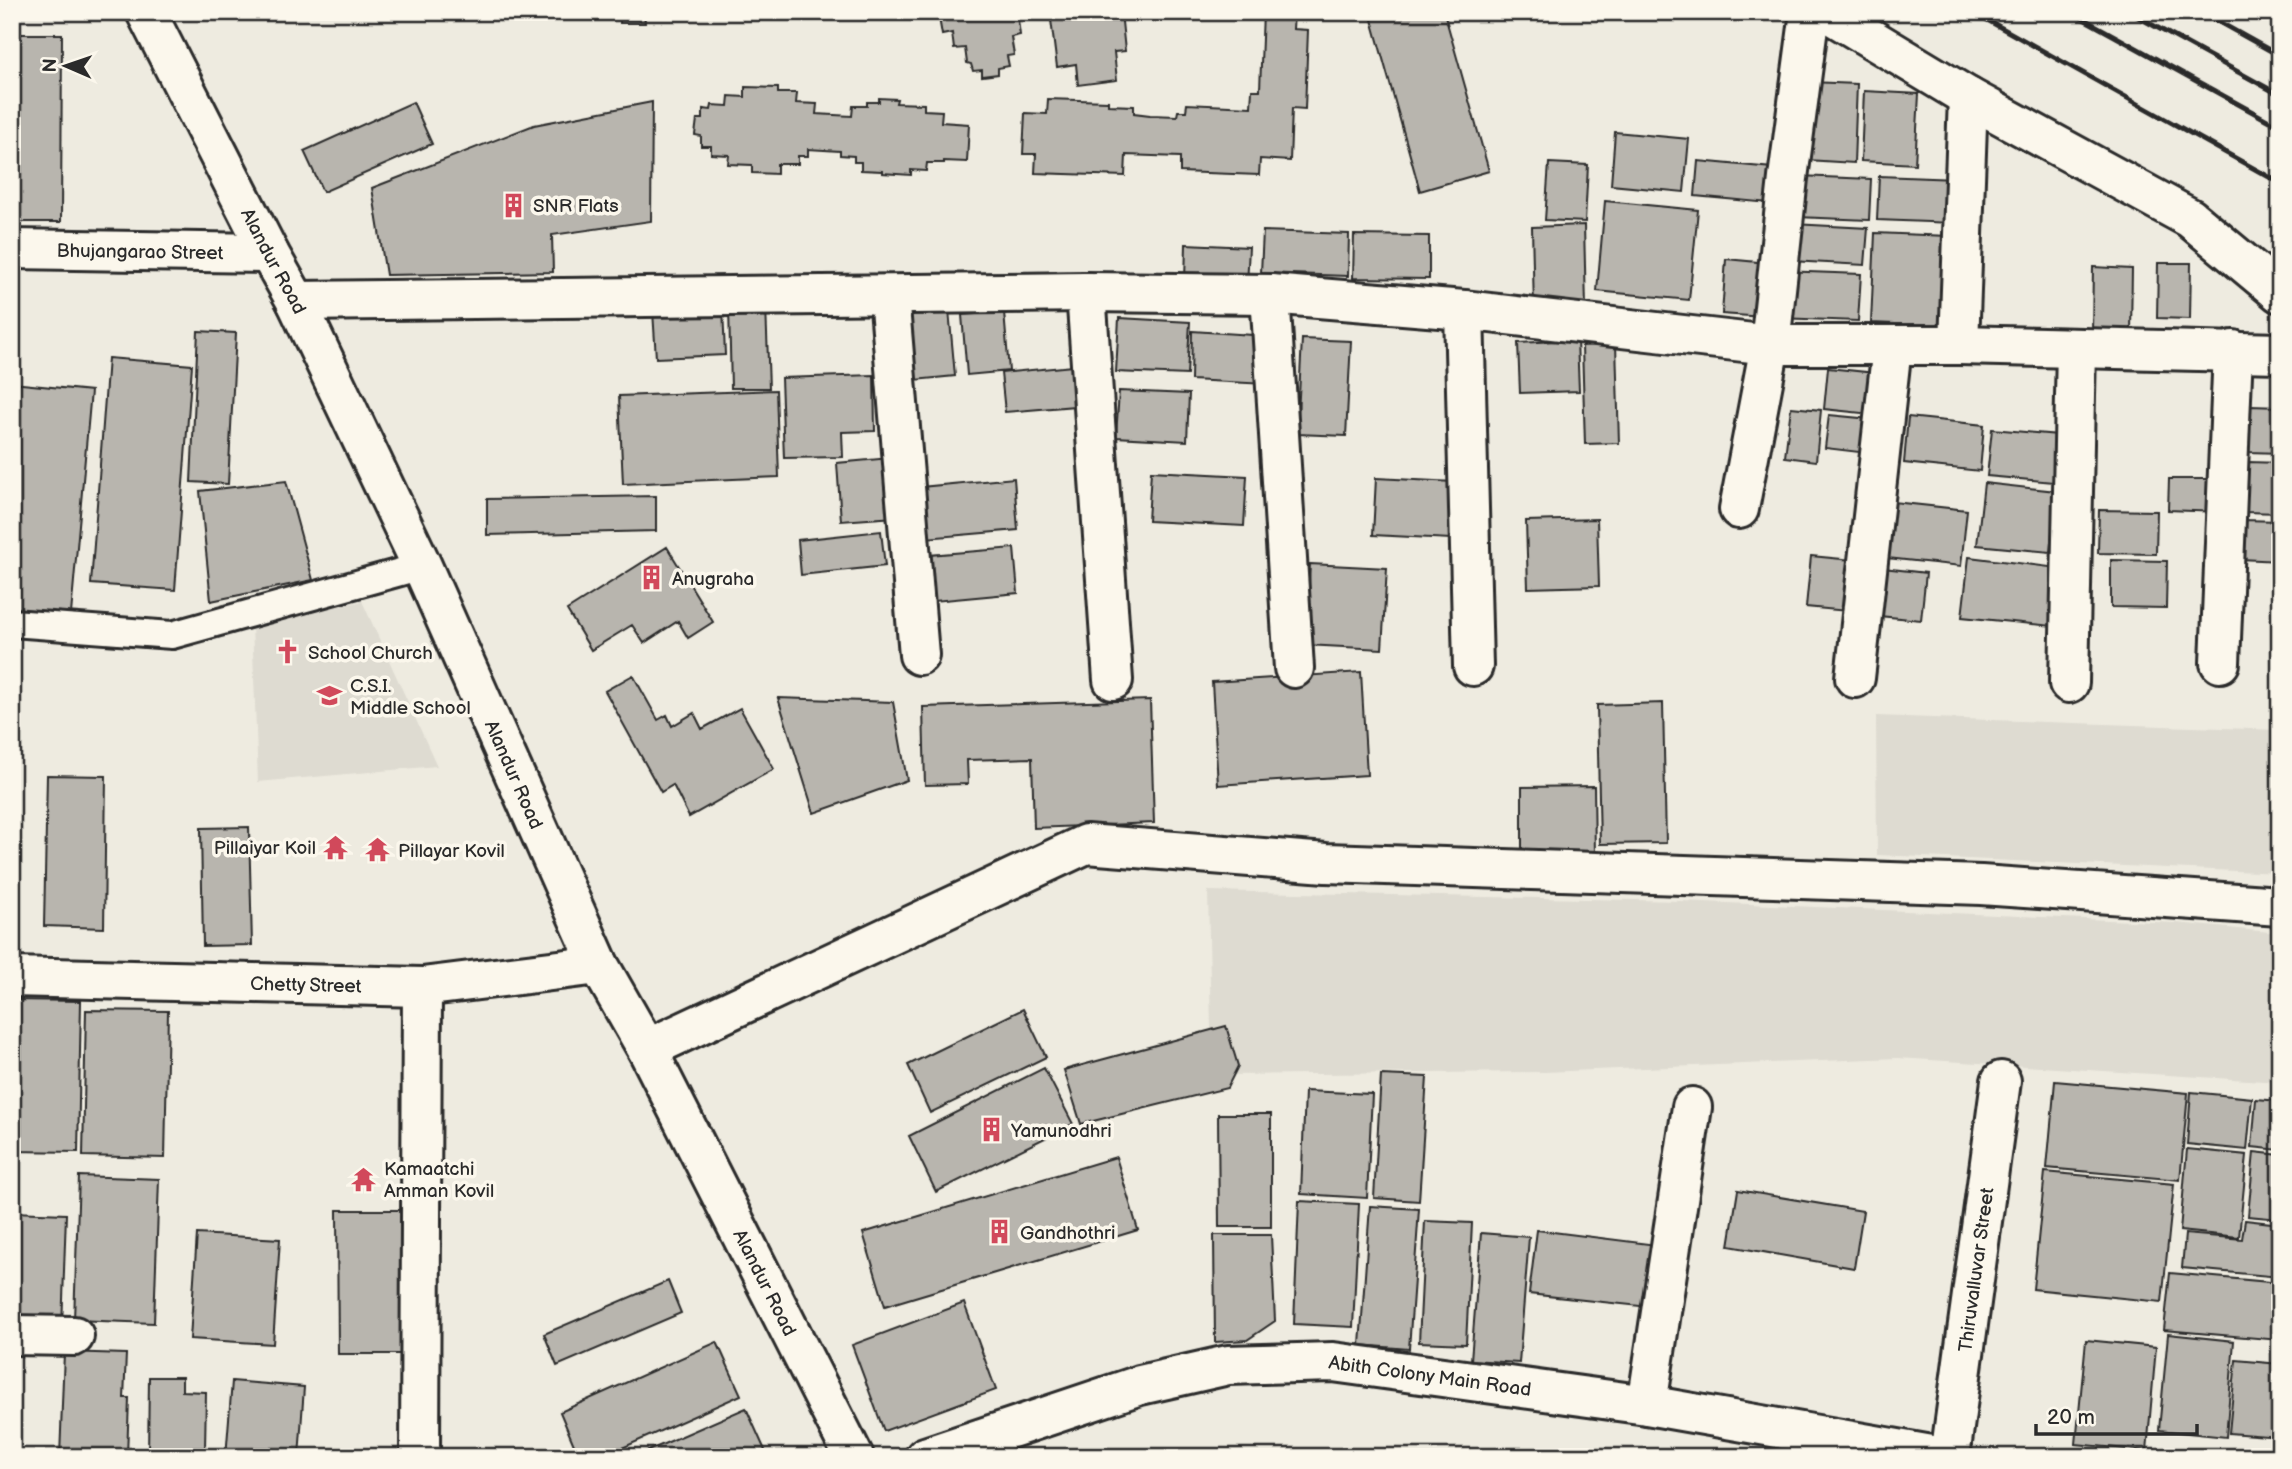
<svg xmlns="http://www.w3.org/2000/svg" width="2292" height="1469" font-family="'Balsamiq Sans',sans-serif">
<rect width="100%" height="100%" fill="#eeebe0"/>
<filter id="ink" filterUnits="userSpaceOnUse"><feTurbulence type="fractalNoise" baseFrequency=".0143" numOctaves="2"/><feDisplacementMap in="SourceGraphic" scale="14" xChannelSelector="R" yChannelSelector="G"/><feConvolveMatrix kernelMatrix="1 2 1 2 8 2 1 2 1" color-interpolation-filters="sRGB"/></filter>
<g filter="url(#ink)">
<path fill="#dedbd1" d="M362,601L437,766L258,782L252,625Z
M1876,716L2280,730V873L1877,855Z
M1208,891L1682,901L2176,923L2280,933V1082L1898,1058L1544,1072L1212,1075Z"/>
<path fill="#b8b5ae" stroke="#2b2b2b" stroke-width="2" d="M596,12H644L645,23H620V16H596Z
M938,12H1017L1020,35L1011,37L1014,55L1007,56L1009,66L998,68V74L982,76V70L973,71L971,64L967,63L965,48L954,49L952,33L942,35Z
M1050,12H1121L1125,51L1114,52L1117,80L1078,85L1076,64L1057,67Z
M1263,12H1294L1293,29L1308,30L1305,109L1292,108L1290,161L1260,159L1259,175L1180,172V157L1126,155L1125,176L1035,173L1036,154H1023L1025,113L1047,114L1048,99L1108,101V105L1134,106V113L1150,115L1177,116L1178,111H1186L1187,104L1251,107L1252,90H1260Z
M1385,12H1444L1489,171L1420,191L1371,16Z
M12,34H62L61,222H12Z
M1810,82L1857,84L1854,163L1807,160Z
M745,87L778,88V93H797L796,103L817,104L816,114L852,116L853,106H867V102H879V98L897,99L896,103L924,104V110L942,111L941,122L969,124L967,162L944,161V163H927L926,171L911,170V175L882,173V171L861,170V162H854V156L840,155V151L808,149V156H798V164H777V174L752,173V165L728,164L729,155L711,154V146H701V136L695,135L697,119H703V109L711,110L712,105L728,106L729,96L745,97Z
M1864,91L1919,94L1915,164L1861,161Z
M413,102L432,144L323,192L304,151Z
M652,102L651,221L552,235L553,272L386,275L372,188L534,125Z
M1615,132L1689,139L1684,192L1611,185Z
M1698,161L1783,169L1780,204L1695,196Z
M1549,163L1588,165L1585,222L1545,220Z
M1799,176L1871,179L1869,220L1797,217Z
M1879,176L1956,179L1954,223L1877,220Z
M1605,201L1698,210L1689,300L1597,291Z
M1793,224L1868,228L1865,265L1790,261Z
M1584,225L1586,308L1534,309L1532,227Z
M1263,231L1349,234L1348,276L1261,273Z
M1875,233L1949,236L1945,326L1871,323Z
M1354,235L1429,236V279L1353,278Z
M1186,244L1249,247L1247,285L1185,282Z
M1726,259L1768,263L1763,317L1722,314Z
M2158,263H2191L2190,319L2157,318Z
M2093,267L2132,269L2131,333L2092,332Z
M1781,271L1861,274L1858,321L1779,318Z
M766,306L769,388H731L729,307Z
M723,308L725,355L656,358L653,311Z
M949,310L955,376L915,380L910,314Z
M1004,312L1009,371L967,375L962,315Z
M1119,318L1190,322L1187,375L1116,372Z
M198,331L236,333L228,484L191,482Z
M1192,331L1268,336L1266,384L1191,380Z
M1302,339L1351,341L1346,436L1297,434Z
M1577,340L1579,391L1520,393L1518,343Z
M1616,344L1619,443L1585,444L1582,346Z
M108,358L192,365L175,590L91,584Z
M1083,365L1086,405L1005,412L1001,373Z
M1828,368L1875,373L1871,414L1824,409Z
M874,375L875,431L842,432L843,457L784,458L781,378Z
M12,383L91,391L71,614L12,608Z
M776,390L779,477L623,484L619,396Z
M1119,391L1189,394L1187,441L1116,437Z
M2250,406L2280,407V453L2248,452Z
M1791,407L1821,410L1816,461L1785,457Z
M1829,415L1870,419L1867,453L1825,448Z
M1908,417L1984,425L1980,471L1904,463Z
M1992,429L2058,435L2053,482L1987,476Z
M890,458L895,517L841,521L837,463Z
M2248,462L2280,463V513L2245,512Z
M1151,471L1247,476L1244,526L1148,521Z
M1014,478L1018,530L926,538L921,487Z
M1376,478L1454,482L1451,539L1373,535Z
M2169,479H2220L2219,512L2168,510Z
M286,481L313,580L211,601L200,491Z
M1984,483L2056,491L2050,552L1977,545Z
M656,496V531L487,535V499Z
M1884,501L1967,510L1961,566L1878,557Z
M2099,510L2157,511L2156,554L2098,553Z
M1597,519L1599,586L1528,588L1526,521Z
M2242,520L2280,521V561L2240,559Z
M881,531L885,566L801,575L798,540Z
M667,547L713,622L688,638L678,621L644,643L632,625L591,650L567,610Z
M1014,548L1018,593L934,601L929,555Z
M1811,556L1852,560L1847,611L1806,607Z
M1969,557L2058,568L2053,626L1962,617Z
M2111,560L2167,561L2166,608L2111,607Z
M1310,564L1387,568L1382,649L1306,645Z
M1883,568L1926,573L1921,620L1879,616Z
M1361,672L1367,775L1218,785L1212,682Z
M633,675L658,720L667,715L672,726L694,713L702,729L740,708L774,769L689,817L673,785L661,792L605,691Z
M778,698L893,702L907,780L814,813Z
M1150,700L1154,823L1034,828L1032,758L967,760L968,784L925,785L923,707Z
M1663,703L1666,843L1600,844L1597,705Z
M47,775L106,776L104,928L44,926Z
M1594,786L1595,857L1522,858V787Z
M249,827L252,945L203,946L201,828Z
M12,1000L81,1001L78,1152L12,1151Z
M1023,1009L1046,1057L930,1113L908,1065Z
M86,1010L168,1011L165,1158L83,1156Z
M1226,1026L1238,1066L1227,1088L1081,1124L1064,1070Z
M1044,1068L1073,1124L936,1192L909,1136Z
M1381,1075L1427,1077L1419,1201L1374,1198Z
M2055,1081L2188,1093L2180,1180L2047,1168Z
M1305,1091L1372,1094L1367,1198L1301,1194Z
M2191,1092L2252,1098L2247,1150L2187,1144Z
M2256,1099L2280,1101V1150L2252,1147Z
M1218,1114H1271V1227H1219Z
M2187,1149L2247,1155L2239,1237L2180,1231Z
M2254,1152L2280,1155V1219L2248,1216Z
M1116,1157L1138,1230L885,1306L863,1233Z
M2045,1172L2174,1184L2162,1302L2033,1289Z
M79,1176L159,1179L154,1323L74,1320Z
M1738,1190L1863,1211L1854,1268L1729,1246Z
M1299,1201L1359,1204L1353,1327L1294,1324Z
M1370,1206L1419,1209L1409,1349L1360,1345Z
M337,1210H414V1354H338Z
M12,1212L66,1214L62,1328L12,1326Z
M2245,1220L2280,1224V1277L2182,1268L2185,1234L2242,1239Z
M1425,1221L1472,1223L1466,1344L1419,1342Z
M1537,1230L1657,1245L1649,1307L1529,1294Z
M1481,1233L1529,1237L1519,1363L1471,1360Z
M197,1234L280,1239L273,1344L190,1339Z
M1214,1235H1271L1275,1321L1247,1340L1215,1342Z
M2170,1273L2280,1283V1340L2164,1330Z
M668,1281L681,1313L557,1366L544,1334Z
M964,1303L996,1390L884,1431L852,1345Z
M2168,1334L2234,1341L2226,1437L2159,1430Z
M2086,1340L2156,1347L2147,1451L2076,1444Z
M717,1342L741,1395L602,1457H579L560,1412Z
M64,1352L126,1354L124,1398H129L127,1457H60Z
M2236,1360L2280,1364V1437L2229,1433Z
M149,1377H182V1391L206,1392L205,1450H213V1457H148Z
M232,1381L304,1387L299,1457H226Z
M746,1408L768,1457H634Z"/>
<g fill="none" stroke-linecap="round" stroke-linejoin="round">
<defs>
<path id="lane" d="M12,623L172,635L422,566"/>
<g id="street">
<path d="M1827,12L1968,97L2190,218L2280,293"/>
<path id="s1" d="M12,249L269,253"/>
<path d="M1086,292L1113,680"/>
<path d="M1270,294L1294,668"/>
<path d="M889,295L919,655"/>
<path d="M296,301L1086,292L1270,294L1464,310L1770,345H1959L2280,353"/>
<path d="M1464,310L1473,666"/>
<path d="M1959,345L1968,97"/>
<path d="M1739,509L1770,345L1788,178L1810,12"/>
<path d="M2220,663L2233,350"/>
<path d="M1855,678L1892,346"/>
<path d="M2069,683L2076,348"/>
<path id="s2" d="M12,977L422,987L599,965"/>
<path d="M647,1049L1086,844L1326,863L1981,885L2280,906"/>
<path d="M12,1335L74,1336"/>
<path d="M1647,1405L1692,1107"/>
<path d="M420,1457L422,987"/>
<path id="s3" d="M925,1457L1140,1385L1228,1365L1333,1362L1647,1405L1943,1457"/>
<path id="s4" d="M1950,1457L2001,1081"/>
</g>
<g id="secondary">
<path id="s5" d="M146,12L269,253L296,301L422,566L599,965L647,1049L854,1457"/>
</g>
</defs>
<use href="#lane" stroke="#2b2b2b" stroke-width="32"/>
<use href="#street" stroke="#2b2b2b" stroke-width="44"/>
<use href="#secondary" stroke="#2b2b2b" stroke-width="44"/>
<use href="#lane" stroke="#fbf7ec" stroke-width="26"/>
<use href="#street" stroke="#fbf7ec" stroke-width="38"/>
<use href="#secondary" stroke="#fbf7ec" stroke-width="38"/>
<path stroke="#2b2b2b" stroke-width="5" d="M1973,12L2280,183
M2071,12L2280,127
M2129,12L2280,95
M2201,12L2280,56"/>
</g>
</g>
<defs>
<symbol id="building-bare" viewBox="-9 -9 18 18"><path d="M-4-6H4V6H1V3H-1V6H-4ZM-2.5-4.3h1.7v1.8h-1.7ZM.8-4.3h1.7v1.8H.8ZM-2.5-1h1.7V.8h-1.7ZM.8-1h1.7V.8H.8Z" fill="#d1495b" stroke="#fbf7ec" stroke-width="2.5" paint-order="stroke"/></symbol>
<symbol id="church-bare" viewBox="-9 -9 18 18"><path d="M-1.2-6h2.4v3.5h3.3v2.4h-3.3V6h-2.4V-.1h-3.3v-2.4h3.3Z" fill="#d1495b" stroke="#fbf7ec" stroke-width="2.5" paint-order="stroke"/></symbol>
<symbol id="school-bare" viewBox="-9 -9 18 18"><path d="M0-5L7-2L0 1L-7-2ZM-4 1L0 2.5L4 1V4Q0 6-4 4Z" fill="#d1495b" stroke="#fbf7ec" stroke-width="2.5" paint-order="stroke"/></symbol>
<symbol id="temple-bare" viewBox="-9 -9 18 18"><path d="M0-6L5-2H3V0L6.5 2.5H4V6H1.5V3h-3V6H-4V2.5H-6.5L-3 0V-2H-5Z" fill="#d1495b" stroke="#fbf7ec" stroke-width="2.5" paint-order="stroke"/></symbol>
</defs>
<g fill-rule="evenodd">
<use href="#building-bare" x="496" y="188" width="35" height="35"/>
<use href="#building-bare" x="634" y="560" width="35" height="35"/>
<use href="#church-bare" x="270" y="634" width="35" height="35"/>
<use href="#school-bare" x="312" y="678" width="35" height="35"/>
<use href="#temple-bare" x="318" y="830" width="35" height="35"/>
<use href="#temple-bare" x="360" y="832" width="35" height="35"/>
<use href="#building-bare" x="974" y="1112" width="35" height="35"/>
<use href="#temple-bare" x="346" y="1162" width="35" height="35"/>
<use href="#building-bare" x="982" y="1214" width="35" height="35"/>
</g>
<g text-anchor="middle" stroke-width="7" stroke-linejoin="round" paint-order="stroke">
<g font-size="19" fill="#2b2b2b" stroke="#fbf7ec" text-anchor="start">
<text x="533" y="212">SNR Flats</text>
<text x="672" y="585">Anugraha</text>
<text x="308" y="659">School Church</text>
<text x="350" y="692">C.S.I.<tspan x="350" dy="22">Middle School</tspan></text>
<text x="316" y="854" text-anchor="end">Pillaiyar Koil</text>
<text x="398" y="857">Pillayar Kovil</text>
<text x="1011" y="1137">Yamunodhri</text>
<text x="384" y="1175">Kamaatchi<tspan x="384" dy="22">Amman Kovil</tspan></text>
<text x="1020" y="1239">Gandhothri</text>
</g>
<g font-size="19" fill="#2b2b2b" stroke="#fbf7ec">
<text dy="7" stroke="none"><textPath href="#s1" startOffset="128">Bhujangarao Street</textPath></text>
<text dy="7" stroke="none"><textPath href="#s5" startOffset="280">Alandur Road</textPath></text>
<text dy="7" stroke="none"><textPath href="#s5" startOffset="847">Alandur Road</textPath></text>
<text dy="7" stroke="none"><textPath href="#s2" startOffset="294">Chetty Street</textPath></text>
<text dy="7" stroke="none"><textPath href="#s4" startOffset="189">Thiruvalluvar Street</textPath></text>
<text dy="7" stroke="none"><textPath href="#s5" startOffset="1414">Alandur Road</textPath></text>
<text dy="7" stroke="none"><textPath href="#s3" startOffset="520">Abith Colony Main Road</textPath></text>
</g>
</g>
<rect width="2292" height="1469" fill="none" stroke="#fbf7ec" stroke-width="42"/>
<rect x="21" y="21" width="2250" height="1427" fill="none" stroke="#2b2b2b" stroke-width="2.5" filter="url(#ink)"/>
<g transform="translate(66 66) rotate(272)" stroke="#fbf7ec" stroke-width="5" paint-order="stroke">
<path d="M0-5L12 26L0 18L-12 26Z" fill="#2b2b2b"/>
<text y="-10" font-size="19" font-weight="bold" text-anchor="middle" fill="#2b2b2b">N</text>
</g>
<path d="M2036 1424v10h161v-10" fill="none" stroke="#2b2b2b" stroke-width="3.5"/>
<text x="2047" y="1424" font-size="21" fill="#2b2b2b" stroke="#fbf7ec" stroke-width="5" paint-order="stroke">20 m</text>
</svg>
